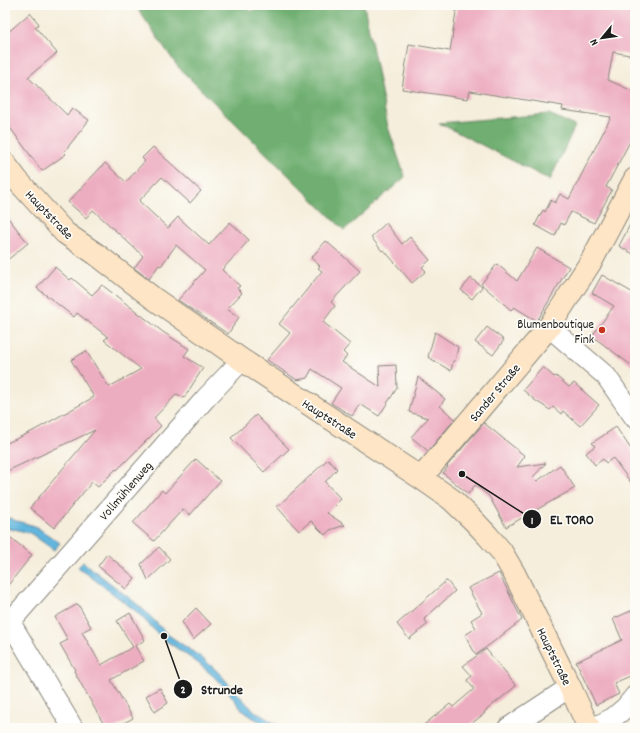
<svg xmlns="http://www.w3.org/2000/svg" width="640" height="733" font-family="Dekko,sans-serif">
<rect width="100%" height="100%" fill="#fdfcf7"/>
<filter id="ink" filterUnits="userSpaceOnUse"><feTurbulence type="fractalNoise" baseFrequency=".025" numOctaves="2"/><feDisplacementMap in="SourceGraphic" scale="8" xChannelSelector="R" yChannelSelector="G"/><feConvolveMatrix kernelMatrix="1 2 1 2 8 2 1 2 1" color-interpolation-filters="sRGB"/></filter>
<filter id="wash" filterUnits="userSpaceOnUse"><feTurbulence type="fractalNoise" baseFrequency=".012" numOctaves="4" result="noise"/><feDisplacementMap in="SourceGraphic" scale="16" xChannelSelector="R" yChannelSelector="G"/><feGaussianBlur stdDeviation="0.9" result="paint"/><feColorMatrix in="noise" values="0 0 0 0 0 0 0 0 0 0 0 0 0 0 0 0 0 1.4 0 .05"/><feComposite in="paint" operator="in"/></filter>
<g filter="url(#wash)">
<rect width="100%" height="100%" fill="#f5eedc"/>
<path fill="#6faf71" stroke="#466646" d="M135,5H248L250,12L259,5H364L388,127L405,177L344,230L178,67Z
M549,114L575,126L550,180L439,123Z"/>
<path fill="#62b6de" stroke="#3f697d" d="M5,517L13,519V520L35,526L60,543L54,550L30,533L14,529L13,530L5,527Z
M83,562L142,608L167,634L202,658L217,671L248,705L256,712L282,728H272L252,717L242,710L227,690L212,675L198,663L162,638L137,612L78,567Z"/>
<g id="blocks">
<path fill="#edadc1" d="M457,5H635V56L613,52L608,80L635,92V132L606,187L612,190L594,223L571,212L564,225L561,223L555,236L535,225L543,210L545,212L551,200L555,203L560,194L569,199L611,117L562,110L563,106L470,91L468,99L402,89L409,44L450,51Z
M30,13L39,24L35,27L57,53L28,77L67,115L72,108L89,120L64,152L66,154L42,171L5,121V35Z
M153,147L201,191L190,203L162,177L139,201L168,228L178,217L209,245L230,222L249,240L222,270L240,286L237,288L242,293L227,309L239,317L228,334L178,300L205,270L183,251L176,245L161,266L159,265L149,279L134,268L143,256L93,210L86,218L68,202L105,163L126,182L145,161L142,158Z
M5,214L28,243L5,262Z
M635,215V255L619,246Z
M386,223L402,244L410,237L430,260L422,267L426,271L412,283L384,250L382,251L371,237Z
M326,241L360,271L331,302L335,306L323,322L350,344L343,352L347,356L342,362L380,387L379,366L396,365L397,388L379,416L360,404L352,416L331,403L341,388L312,369L307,378L297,380L267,360L290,333L279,324L322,271L318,268L320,266L311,258Z
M537,248L569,267L537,321L514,307L511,310L481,284L497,264L517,281Z
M55,267L70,280L72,278L92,295L102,285L163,332L189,349L184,356L203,368L184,398L177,394L154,418L161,426L117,470L116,469L98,487L92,482L54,528L30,508L95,430L5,472V444L33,431L94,397L71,360L86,351L109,387L141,369L104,340L108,337L77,313L74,317L37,288Z
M602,275L635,294V368L592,336L614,306L592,293Z
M471,278L482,287L472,299L461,290Z
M487,327L504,340L493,355L475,342Z
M435,332L458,347L455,361H453L451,371L428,357Z
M543,367L554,377L556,376L569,387L574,383L599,405L580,426L563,411L561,414L553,407L550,410L536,401L523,390Z
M418,377L445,399L440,406L455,419L428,451L411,437L428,418L409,412Z
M256,415L289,449L264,472L231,438Z
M484,423L525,456L517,467L546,463L533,477L537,481L560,465L575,488L506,527L489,496L475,485L468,494L443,473L448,467L447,466Z
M616,427L635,455V488L613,458L606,463L603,459L595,465L586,453L595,446L592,443Z
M196,459L220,481L190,515L183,509L154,541L133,523L162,490L165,493Z
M328,459L337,469L325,482L341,499L327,513L345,525L330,530L325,535L311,521L299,531L277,507Z
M5,533L32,555L5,589Z
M159,547L170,559L148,580L141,564Z
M107,554L135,578L126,589L98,566Z
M499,573L522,620L476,655L465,635L476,628L471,620L482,613L468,588Z
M446,581H447L455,591L424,619L428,624L409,639L397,624Z
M78,604L91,627L82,632L101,665L133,647L117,621L130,613L145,640L135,646L144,661L111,680L133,718L115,728H106L95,709L74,671L75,670L60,644L68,640L55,617Z
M196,608L211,624L193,640L182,622Z
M635,609V674L614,683L619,694L596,705L576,662L622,640L613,619Z
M486,649L516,686L484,712L485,713L466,728H420L450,704L453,707L474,689L467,680L472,676L463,666Z
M160,688L168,703L155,712L146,696Z"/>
</g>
</g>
<g filter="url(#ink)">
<use href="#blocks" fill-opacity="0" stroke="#88857c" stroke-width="1"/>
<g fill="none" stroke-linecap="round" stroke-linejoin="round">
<defs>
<path id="minor" d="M549,327L606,376L635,418
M73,728L10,622L205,399L242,360
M508,728L570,687
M593,728L613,718L625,708L635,696"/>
<path id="secondary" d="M5,164L18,181L65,233L96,254L153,298L242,360L421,478L451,499L473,520L488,536L501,551L514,573L570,687L589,728
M421,478L549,327L592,260L635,179"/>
</defs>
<use href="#minor" stroke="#88857c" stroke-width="22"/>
<use href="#secondary" stroke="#88857c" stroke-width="24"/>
<use href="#minor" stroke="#fff" stroke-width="20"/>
<use href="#secondary" stroke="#fde5c5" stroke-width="22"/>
</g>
</g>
<circle fill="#c8321e" stroke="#fdfcf7" stroke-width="1.5" cx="602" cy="330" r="4"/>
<g text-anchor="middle" stroke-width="3.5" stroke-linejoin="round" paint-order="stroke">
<g font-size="13" fill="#1c1c1c" stroke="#fdfcf7">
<text transform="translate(50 214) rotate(46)" y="5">Hauptstraße</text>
<text transform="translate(494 392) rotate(-50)" y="5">Sander Straße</text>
<text transform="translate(330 418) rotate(33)" y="5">Hauptstraße</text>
<text transform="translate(125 490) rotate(-49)" y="5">Vollmühlenweg</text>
<text transform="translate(555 656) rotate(64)" y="5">Hauptstraße</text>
</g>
<g font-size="13" fill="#1c1c1c" stroke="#fdfcf7" text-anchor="end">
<text x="594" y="328">Blumenboutique<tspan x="594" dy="15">Fink</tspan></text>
</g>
</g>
<path fill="none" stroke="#1c1c1c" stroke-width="1.5" d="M462 474L532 519M164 636L183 689"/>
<g fill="#1c1c1c" stroke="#fdfcf7" stroke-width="1.5">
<circle cx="462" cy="474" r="4"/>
<circle cx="164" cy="636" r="4"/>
<circle cx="532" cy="519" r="10"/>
<circle cx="183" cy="689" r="10"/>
</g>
<g font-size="12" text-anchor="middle" font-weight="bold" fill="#fff">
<text x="532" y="524">1</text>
<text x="183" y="693">2</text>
</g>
<g font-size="14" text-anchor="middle" font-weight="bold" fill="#1c1c1c" stroke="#fdfcf7" stroke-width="3.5" stroke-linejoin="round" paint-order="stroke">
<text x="572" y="524">EL TORO</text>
<text x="222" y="694">Strunde</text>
</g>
<rect width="640" height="733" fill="none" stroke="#fdfcf7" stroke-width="20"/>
<g transform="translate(602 38) rotate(241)" stroke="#fdfcf7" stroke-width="3" paint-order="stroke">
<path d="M0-3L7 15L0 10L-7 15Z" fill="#1c1c1c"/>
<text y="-6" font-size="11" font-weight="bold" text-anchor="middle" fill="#1c1c1c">N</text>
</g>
</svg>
